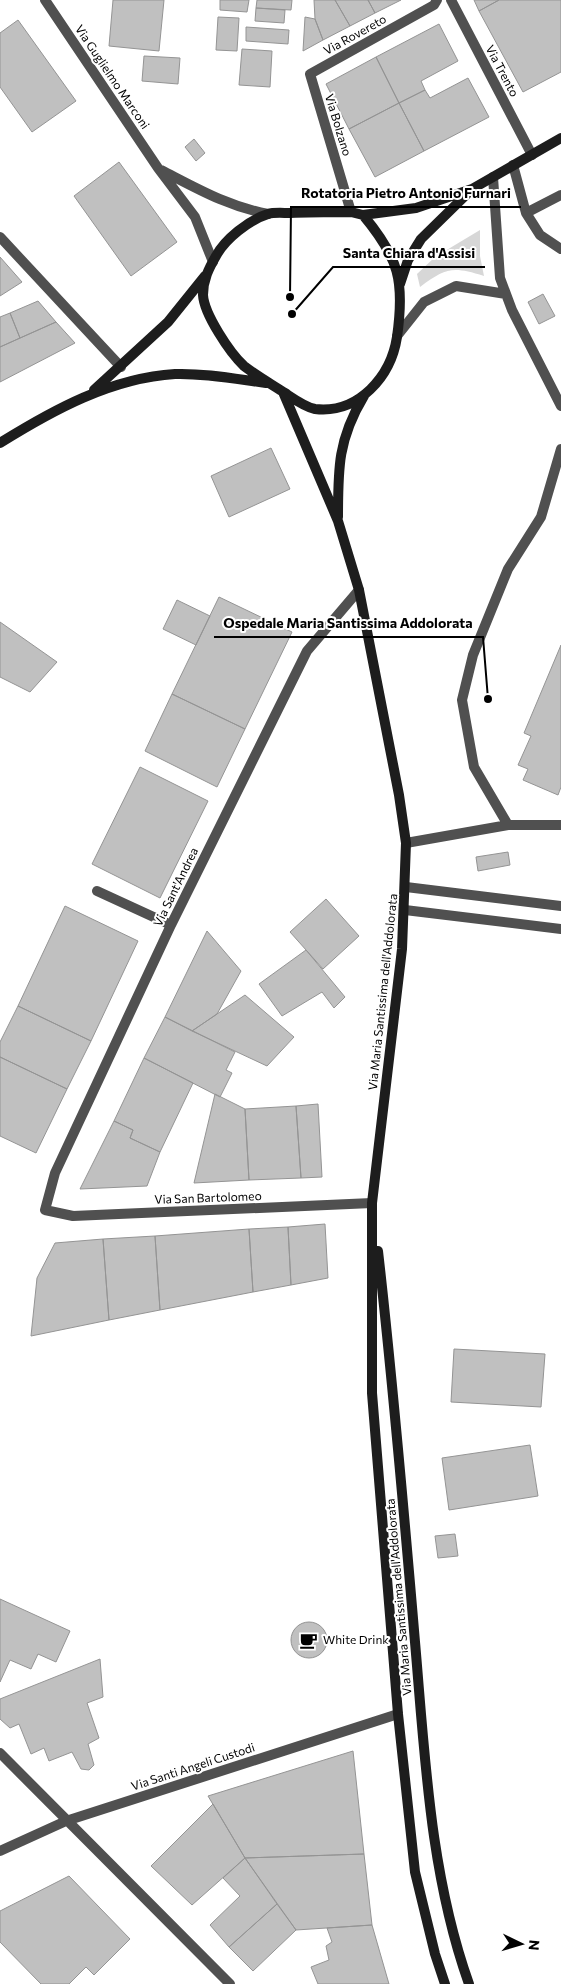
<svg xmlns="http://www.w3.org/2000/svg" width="561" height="1984" font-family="Commissioner,sans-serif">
<rect width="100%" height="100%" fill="#fff"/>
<path fill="#d7d7d7" d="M480,230V256L484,276C452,266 446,268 420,287L417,274L435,257Z"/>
<path fill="#c0c0c0" stroke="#949494" d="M113,0H164L159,51L109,46Z
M220,0H249L247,12L220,10Z
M257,0H292L291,10L256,8Z
M314,0H335L350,26L323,40L315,19Z
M335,0H368L375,13L350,26Z
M368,0H401L375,13Z
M474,0H499L479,11Z
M499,0H561V72L523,92L479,11Z
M256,8L285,10L284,23L255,21Z
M218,17L239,18L237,51L216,50Z
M305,17L315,19L323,40L303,51Z
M18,20L76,101L32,132L0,87V33Z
M439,24L458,61L421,81L425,90L399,103L376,57Z
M246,27L289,30L288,44L246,41Z
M242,49L272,51L270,87L239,85Z
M144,56L180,58L178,84L142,81Z
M376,57L399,103L349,129L326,84Z
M468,78L489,117L424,151L399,103L425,90L430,98Z
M399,103L424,151L375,177L349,129Z
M194,139L205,153L196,161L185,147Z
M119,162L177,242L131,276L74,196Z
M0,257L22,282L0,296Z
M543,294L555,316L539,324L528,302Z
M38,301L56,322L20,338L10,313Z
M10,313L20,338L0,347V317Z
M56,322L75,343L0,382V347Z
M271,448L290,489L229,517L211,476Z
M219,597L292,632L245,729L172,694Z
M177,600L210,616L196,645L163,629Z
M0,622L57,662L30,692L0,677Z
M561,645V787L558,795L523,780L528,769L518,765L531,736L524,733Z
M172,694L245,729L217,787L145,751Z
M140,767L208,801L160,898L92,864Z
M508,852L510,865L478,871L476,857Z
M326,899L359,936L323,969L290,932Z
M65,906L138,941L91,1041L18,1006Z
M207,931L241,971L217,1014L192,1031L165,1017Z
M306,950L345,997L334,1008L322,992L282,1016L259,984Z
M245,995L294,1037L267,1066L192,1031Z
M18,1006L91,1041L67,1089L0,1057V1042Z
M165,1017L235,1052L226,1070L232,1073L220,1097L144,1058Z
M0,1057L67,1089L36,1153L0,1136Z
M144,1058L193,1083L160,1152L130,1138L133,1130L114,1121Z
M215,1094L245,1109L249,1180L194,1183Z
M318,1104L322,1177L301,1178L296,1106Z
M296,1106L301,1178L249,1180L245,1109Z
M114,1121L133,1130L130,1138L160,1152L147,1186L80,1189Z
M325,1224L328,1278L291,1285L288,1227Z
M288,1227L291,1285L253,1292L249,1229Z
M249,1229L253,1292L160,1310L155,1236Z
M155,1236L160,1310L109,1320L103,1239Z
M103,1239L109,1320L31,1336L37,1278L55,1243Z
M454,1349L545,1354L541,1407L451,1402Z
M530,1445L538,1496L449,1510L442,1458Z
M455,1534L458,1556L438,1558L435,1536Z
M0,1599L70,1631L56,1662L38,1654L31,1669L10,1660L0,1682Z
M291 1640a18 18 0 1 1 36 0a18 18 0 1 1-36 0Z
M100,1659L103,1697L87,1703L99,1738L88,1744L94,1765L89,1770L81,1769L72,1752L49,1761L44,1748L31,1754L19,1724L10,1728L0,1719V1699Z
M353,1751L364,1854L245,1858L208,1796Z
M213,1804L245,1858L192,1905L151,1866Z
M364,1854L372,1925L296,1930L245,1858Z
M245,1858L277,1904L229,1947L210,1925L240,1896L223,1878Z
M69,1876L130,1939L94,1975L86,1967L69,1984H41L0,1942V1911Z
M277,1904L296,1930L253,1971L229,1947Z
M372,1925L389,1984H318L311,1967L329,1960L326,1946L332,1942L327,1928Z"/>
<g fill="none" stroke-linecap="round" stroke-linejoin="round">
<path stroke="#505050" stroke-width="10" d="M513,165L526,213L540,235L561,249
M493,177L500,278L512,310L561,406
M526,213L561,195
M397,336L424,302L456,286L506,294
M508,825L474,767L462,700L473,655L508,569L541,517L561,449
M406,843L508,825H561
M406,887L561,906
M405,910L561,929"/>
<path stroke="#505050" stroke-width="10" d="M45,0L158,168L195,217L213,262
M451,0L532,155
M161,170C198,189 227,206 268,214
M351,212L310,74L434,5L437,0
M0,237L121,367
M359,590L307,651L171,925L55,1173L45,1210L73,1216L372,1203
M97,891L171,925
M0,1753L230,1984
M0,1851L66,1821L398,1714"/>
<path stroke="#1d1d1d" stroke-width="10" d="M363,215C399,258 405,281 397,337C391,376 359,414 315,409C305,407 294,399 285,393C271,384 257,376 244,366C230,353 204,314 203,295C203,280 209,268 216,256C225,239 249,220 268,214C274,212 283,213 290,213C310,212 331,212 351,212L363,215L416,208L472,189L561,138
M400,284L408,260L421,239L469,192
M94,390L168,322L205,276
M283,392L338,521L359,590L399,795L406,843L402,949L372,1203V1393L398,1714L415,1872L435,1954L445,1984
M0,443C53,410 111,378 175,374C205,373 236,379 266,383
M338,517C338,468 338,439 364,396
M378,1251C393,1382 404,1512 415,1642C425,1757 430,1875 469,1984"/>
</g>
<defs>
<symbol id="cafe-bare" viewBox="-9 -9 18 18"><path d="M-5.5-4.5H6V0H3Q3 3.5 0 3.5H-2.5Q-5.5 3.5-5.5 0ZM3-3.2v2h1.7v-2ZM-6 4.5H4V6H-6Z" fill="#000" stroke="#fff" stroke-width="2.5" paint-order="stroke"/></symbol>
</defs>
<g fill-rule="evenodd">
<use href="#cafe-bare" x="296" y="1628" width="25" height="25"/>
</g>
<g text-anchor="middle" stroke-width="4" stroke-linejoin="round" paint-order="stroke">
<g font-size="12" fill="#000" stroke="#fff">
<text transform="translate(355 35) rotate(-29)" y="4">Via Rovereto</text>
<text transform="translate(502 71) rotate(62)" y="4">Via Trento</text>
<text transform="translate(112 77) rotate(56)" y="4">Via Guglielmo Marconi</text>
<text transform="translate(338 125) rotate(73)" y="4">Via Bolzano</text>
<text transform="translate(176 887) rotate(-64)" y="4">Via Sant'Andrea</text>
<text transform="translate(383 992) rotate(-84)" y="4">Via Maria Santissima dell'Addolorata</text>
<text transform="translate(208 1198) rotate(-2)" y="4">Via San Bartolomeo</text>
<text transform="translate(399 1597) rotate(-95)" y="4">Via Maria Santissima dell'Addolorata</text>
<text transform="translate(193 1767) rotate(-18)" y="4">Via Santi Angeli Custodi</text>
</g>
<g font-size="12" fill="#000" stroke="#fff" text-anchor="start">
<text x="323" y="1644">White Drink</text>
</g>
</g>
<path fill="none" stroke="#000" stroke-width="2" d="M290 297L291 207H521M292 314L333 267H485M488 699L483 637H214"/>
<g fill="#000" stroke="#fff" stroke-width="2">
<circle cx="290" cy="297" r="5"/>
<circle cx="292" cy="314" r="5"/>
<circle cx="488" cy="699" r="5"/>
</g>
<g font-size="14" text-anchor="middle" font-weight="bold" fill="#000" stroke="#fff" stroke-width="4" stroke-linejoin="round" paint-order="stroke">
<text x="406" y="198">Rotatoria Pietro Antonio Furnari</text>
<text x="409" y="258">Santa Chiara d'Assisi</text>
<text x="348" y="628">Ospedale Maria Santissima Addolorata</text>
</g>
<g transform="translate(521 1944) rotate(95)" stroke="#ffffff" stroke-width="4" paint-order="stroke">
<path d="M0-4L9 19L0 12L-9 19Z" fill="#000000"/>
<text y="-8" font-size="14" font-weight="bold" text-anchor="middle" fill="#000000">N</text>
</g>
</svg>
